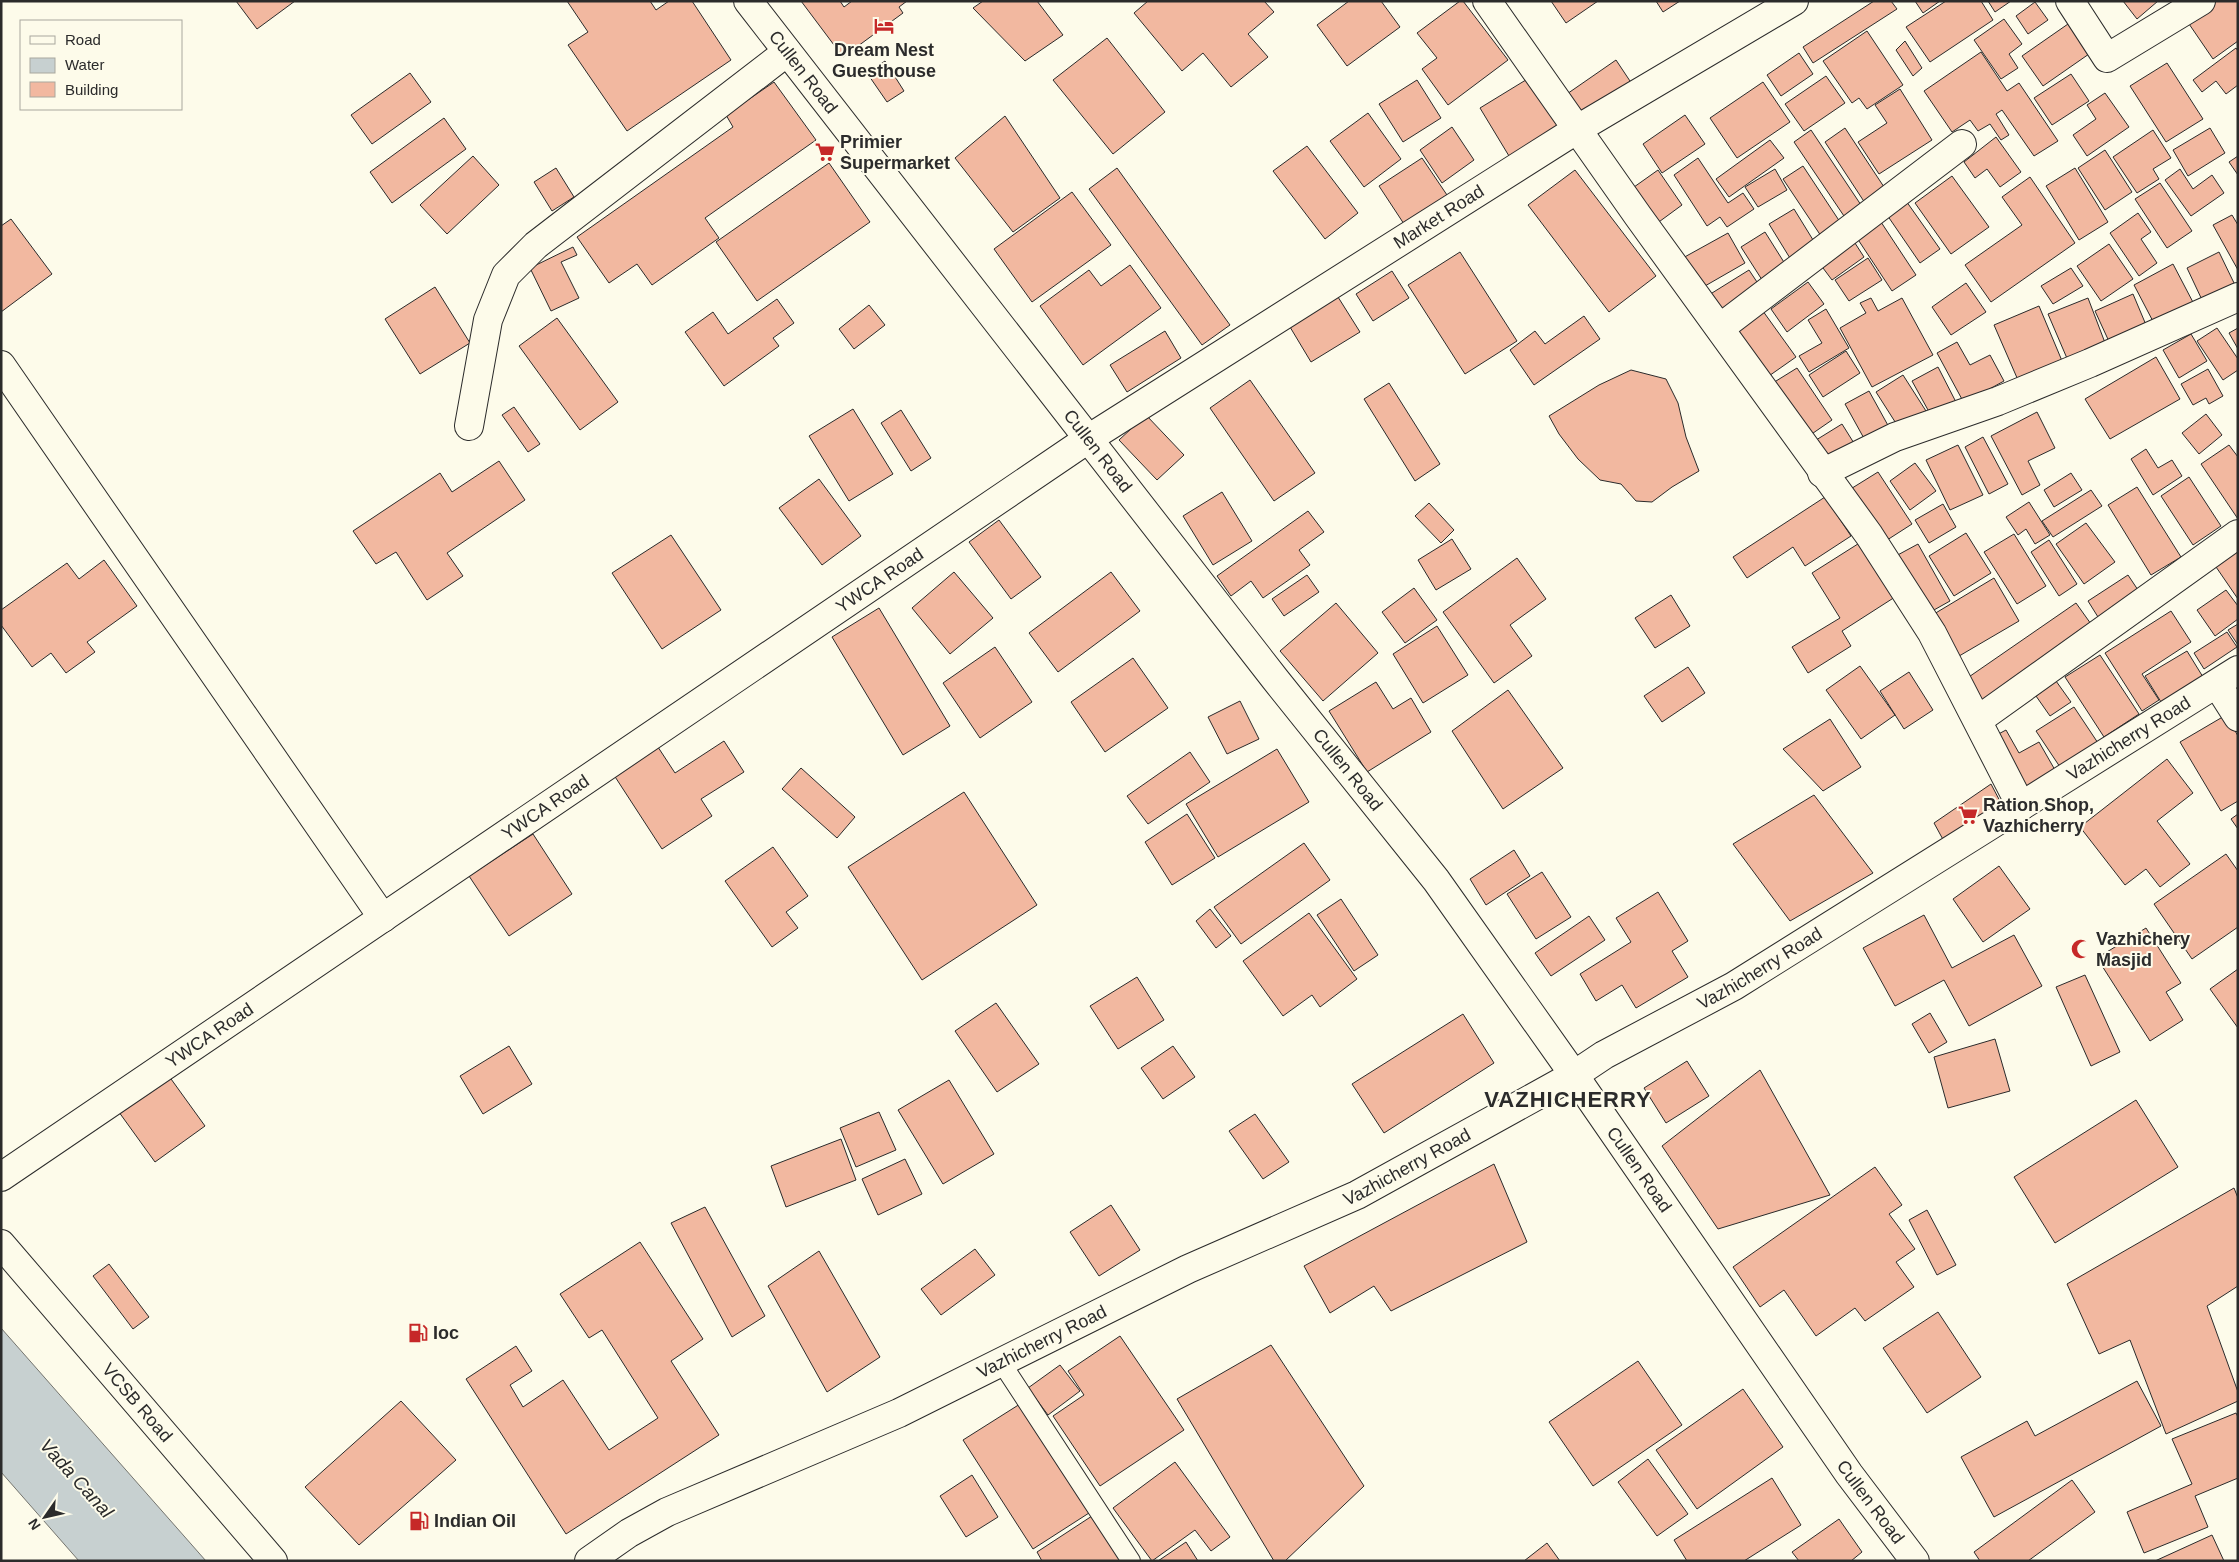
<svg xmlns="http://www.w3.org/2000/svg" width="2239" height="1562" font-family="Arial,sans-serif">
<rect width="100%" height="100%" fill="#fdfbea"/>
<path fill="#c7d0d0" stroke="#74746e" d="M1,1328L206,1561H79L1,1472Z"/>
<path fill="#f2b8a0" stroke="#2b2b2b" d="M236,1H295L257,29Z
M567,1H650L656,10L669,1H692L731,60L627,131L568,45L588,32Z
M801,1H840L844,7L852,1H907L899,7L903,13L843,57Z
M983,1H1037L1063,35L1025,61L973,8Z
M1148,1H1264L1274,12L1248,34L1268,57L1231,87L1203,53L1182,71L1134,13Z
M1349,1H1381L1400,27L1347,66L1317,25Z
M1460,1H1463L1508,60L1448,105L1422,69L1437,58L1417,33Z
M1551,1H1598L1566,23Z
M1656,1H1680L1663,12Z
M1874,1H1891L1897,9L1813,63L1803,47Z
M1915,1H1940L1923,13Z
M1946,1H1981L1993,20L1930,62L1906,27Z
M1988,1H2011L1995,12Z
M2123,1H2158L2137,19Z
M2214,1H2238V41L2213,59L2187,21Z
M2035,2L2048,20L2028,34L2016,16Z
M2004,19L2022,44L2009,54L2018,68L2001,79L1974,40Z
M2068,24L2089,54L2043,86L2022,56Z
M1867,31L1903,85L1867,109L1859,98L1852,103L1823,61Z
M1107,38L1165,112L1113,154L1053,80Z
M1905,41L1922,68L1913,76L1896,50Z
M2236,48L2238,51V85L2226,94L2216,81L2202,92L2193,80Z
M1981,52L2007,91L2019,83L2058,141L2034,156L2002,110L1996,114L2009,135L2001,140L1990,124L1978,131L1970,120L1952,132L1924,91Z
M1799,53L1813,74L1781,96L1767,75Z
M1616,60L1634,87L1583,123L1564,96Z
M885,61L904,91L887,102L867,73Z
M2167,63L2203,119L2166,142L2130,86Z
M410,73L431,102L372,144L351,115Z
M2071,74L2089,101L2052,125L2034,98Z
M1534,75L1564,124L1509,156L1480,108Z
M1826,76L1845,103L1804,131L1785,104Z
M1417,80L1441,118L1403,142L1379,104Z
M774,82L816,140L705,218L719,238L652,285L637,264L609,283L577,237L733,127L726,115Z
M1763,82L1790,122L1737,158L1710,118Z
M1900,89L1932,140L1879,174L1858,142L1887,123L1875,105Z
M2105,93L2129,127L2087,156L2073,135L2096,119L2087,105Z
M1368,113L1401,159L1364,187L1330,141Z
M1685,115L1705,144L1662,173L1643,144Z
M1005,116L1060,198L1013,232L955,158Z
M444,118L466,149L392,203L370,172Z
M1452,127L1474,160L1442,183L1420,150Z
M1845,128L1886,190L1865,203L1825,142Z
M2210,128L2225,153L2188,176L2173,150Z
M1811,130L1863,208L1846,219L1794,142Z
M2153,130L2171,158L2153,169L2159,179L2137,193L2113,157Z
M1996,137L2021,172L2000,187L1987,169L1975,178L1964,162Z
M1770,140L1784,158L1729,197L1716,179Z
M1307,146L1358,213L1325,239L1273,171Z
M2105,150L2132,192L2105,210L2078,168Z
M473,156L499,185L447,234L420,205Z
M2238,156V175L2229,162Z
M1422,158L1447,195L1404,224L1379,186Z
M1698,158L1728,203L1743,193L1754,209L1727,227L1720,217L1707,226L1674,175Z
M829,163L870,222L757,301L716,242Z
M1803,166L1842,225L1823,239L1783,179Z
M556,168L574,197L552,211L534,182Z
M1117,168L1230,325L1202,345L1089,189Z
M2075,168L2108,222L2079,240L2046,186Z
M1775,169L1787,190L1758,207L1745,187Z
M2180,169L2193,189L2212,175L2224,193L2191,216L2165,180Z
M1575,170L1656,276L1609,312L1528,205Z
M1658,170L1682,205L1652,227L1627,192Z
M1952,176L1989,227L1951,254L1915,203Z
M2030,177L2075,243L1991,302L1965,265L2022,225L2002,197Z
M2160,183L2192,231L2167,248L2135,199Z
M1072,192L1111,245L1032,302L994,249Z
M1904,198L1940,249L1920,263L1885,212Z
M1794,209L1818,248L1793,263L1769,224Z
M2138,213L2151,232L2141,239L2157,263L2139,276L2110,233Z
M2232,215L2238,225V270L2213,225Z
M11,219L52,274L1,312V226Z
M1879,219L1916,275L1892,291L1855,235Z
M1765,232L1787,267L1764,283L1741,247Z
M1728,233L1745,263L1698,290L1681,259Z
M1853,240L1864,257L1832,280L1820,264Z
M2109,244L2133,279L2101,301L2077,266Z
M573,247L577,255L561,262L579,298L551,311L530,268Z
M1460,252L1517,341L1465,374L1408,285Z
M2219,252L2235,285L2203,302L2187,268Z
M1868,258L1882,280L1849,301L1835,280Z
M2173,264L2196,308L2157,329L2134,285Z
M1130,265L1161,308L1083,365L1040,306L1089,270L1101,286Z
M2071,268L2083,286L2053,304L2041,286Z
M1749,270L1763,291L1717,319L1704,298Z
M1392,271L1409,298L1373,321L1356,294Z
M1808,282L1824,304L1787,332L1771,309Z
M1966,283L1986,312L1951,335L1932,307Z
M435,287L470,343L420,374L385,319Z
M2133,294L2149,332L2112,348L2095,311Z
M1338,297L1360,332L1311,362L1290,327Z
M1871,298L1878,311L1902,298L1933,355L1872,387L1840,328L1866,313L1860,303Z
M2088,298L2107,348L2069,363L2048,314Z
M777,299L794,323L773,338L779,346L724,386L685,332L713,312L728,334Z
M869,305L885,325L854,349L839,329Z
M2039,306L2065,368L2021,387L1994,325Z
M1760,307L1796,357L1766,378L1731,328Z
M1826,309L1849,348L1809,372L1799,356L1822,343L1808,320Z
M1584,316L1600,339L1534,385L1510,350L1535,331L1545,344Z
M557,318L618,402L580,430L519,346Z
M2217,328L2238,359V370L2223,380L2197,341Z
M2238,328V349L2229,333Z
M1165,331L1181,358L1127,392L1110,365Z
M2191,334L2207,361L2179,378L2163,350Z
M1957,342L1970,365L1990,355L2004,381L1964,403L1937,353Z
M1846,351L1860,373L1823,397L1809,375Z
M2156,357L2180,399L2110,439L2085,399Z
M1938,367L1958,406L1933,419L1912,381Z
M1797,368L1832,420L1803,440L1768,386Z
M2208,369L2223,396L2209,404L2206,398L2193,405L2181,384Z
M1631,370L1666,379L1678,403L1686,437L1699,471L1672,487L1652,502L1636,501L1621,484L1600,480L1578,459L1559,434L1549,416L1599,385Z
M1903,375L1926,411L1899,428L1876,392Z
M1250,380L1315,473L1274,501L1210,408Z
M1389,383L1440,464L1415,481L1364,399Z
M1869,391L1890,429L1866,442L1845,404Z
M514,407L540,444L528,452L502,415Z
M853,409L893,474L849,501L809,436Z
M901,410L931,458L911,471L881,423Z
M2037,412L2055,448L2028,461L2040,485L2022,495L1991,436Z
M2206,414L2222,435L2199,454L2182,433Z
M1146,415L1184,455L1157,480L1119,440Z
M1842,424L1857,448L1824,470L1808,445Z
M1983,437L2008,484L1989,494L1965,447Z
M1958,445L1983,495L1950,510L1926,460Z
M2229,445L2238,457V519L2201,464Z
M2146,449L2158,468L2172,460L2182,476L2153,495L2131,459Z
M499,461L525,500L447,553L463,576L427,600L396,552L376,564L353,531L440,473L452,492Z
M1915,463L1936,491L1910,510L1890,481Z
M1878,472L1912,524L1884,542L1849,490Z
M2071,473L2082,490L2054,507L2044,490Z
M2189,477L2221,526L2193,545L2161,496Z
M819,479L861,536L822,565L779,508Z
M2137,487L2181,557L2151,575L2108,505Z
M2091,490L2102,506L2053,537L2042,521Z
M1222,492L1252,541L1213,565L1183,516Z
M1825,497L1851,536L1805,566L1793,547L1747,578L1733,557Z
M2029,502L2050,535L2035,544L2026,529L2018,535L2006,517Z
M1429,503L1454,530L1441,543L1415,516Z
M1943,504L1956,527L1929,543L1915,520Z
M1308,511L1324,532L1299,550L1310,565L1263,598L1251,581L1231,596L1217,576Z
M999,520L1041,577L1011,599L969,542Z
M2086,523L2115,562L2084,584L2056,544Z
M1966,533L1991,573L1954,596L1929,556Z
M2014,534L2046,586L2017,604L1984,552Z
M671,535L721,610L662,649L612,573Z
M1452,539L1471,569L1436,590L1418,560Z
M2049,540L2077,584L2059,596L2031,552Z
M1861,542L1895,597L1842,631L1851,646L1808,673L1792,647L1840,618L1812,573Z
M1918,544L1950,601L1925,615L1894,557Z
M2238,547V599L2214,564Z
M1517,558L1546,599L1510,625L1532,656L1494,683L1443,612Z
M104,560L137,606L87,642L95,652L66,673L51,653L32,667L1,625V610L67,563L79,579Z
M954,572L993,618L950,654L912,608Z
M1111,572L1140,611L1058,672L1029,633Z
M1307,575L1319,592L1284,616L1272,599Z
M2128,575L2144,599L2103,625L2088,601Z
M1994,578L2019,621L1954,659L1929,617Z
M1414,588L1437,620L1405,643L1382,612Z
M2226,590L2238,606V619L2215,636L2197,610Z
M1671,595L1690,626L1655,648L1635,618Z
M1336,603L1378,653L1323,701L1280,651Z
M2076,603L2096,631L1982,710L1963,681Z
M879,608L950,726L903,755L832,637Z
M2171,611L2191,642L2142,674L2159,700L2142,711L2105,653Z
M2238,624V645L2228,630Z
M1437,626L1468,675L1423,703L1393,654Z
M2227,632L2237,647L2204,669L2194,653Z
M995,647L1032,702L980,738L943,683Z
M2187,651L2203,677L2161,702L2145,676Z
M2100,655L2139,714L2104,737L2065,677Z
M1133,658L1168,708L1105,752L1071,702Z
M1860,666L1895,715L1861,739L1826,690Z
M1688,667L1705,693L1662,722L1644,696Z
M1909,672L1933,710L1904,729L1880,691Z
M2056,681L2071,702L2050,716L2036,696Z
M1376,682L1393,709L1411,698L1431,732L1367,772L1329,711Z
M1508,690L1563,768L1503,809L1452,731Z
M1240,701L1259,739L1227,754L1208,717Z
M2074,707L2098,743L2060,767L2036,731Z
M2226,715L2238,736V801L2221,811L2180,742Z
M1830,719L1861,767L1823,791L1783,749Z
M2006,730L2019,753L2039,742L2055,770L2020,790L1991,738Z
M654,741L675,773L724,741L744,772L701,799L712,816L662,849L610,769Z
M1277,749L1309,802L1218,857L1186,804Z
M1190,752L1210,782L1148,824L1127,796Z
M2167,759L2193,793L2157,821L2190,864L2160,887L2146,869L2125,885L2080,827Z
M801,768L855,817L837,838L782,789Z
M1991,784L2003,807L1946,845L1934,823Z
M964,792L1037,905L922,980L848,867Z
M1814,795L1873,873L1790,921L1733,844Z
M1187,814L1215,858L1172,885L1145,842Z
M2238,814V829L2231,819Z
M533,834L572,894L509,936L469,876Z
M1304,843L1330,880L1241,944L1214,907Z
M773,847L808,896L786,912L798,928L772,947L725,881Z
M1514,850L1530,876L1486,905L1470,879Z
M2226,854L2238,871V927L2192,959L2154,904Z
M1999,866L2030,909L1983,942L1953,899Z
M1542,872L1571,917L1536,939L1507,894Z
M1658,892L1688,941L1672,951L1688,977L1636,1008L1622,985L1596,1001L1580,974L1631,942L1616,918Z
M1341,899L1378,955L1354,971L1317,915Z
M1210,909L1231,936L1216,948L1196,921Z
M1309,913L1357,979L1320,1007L1312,995L1283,1016L1243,961Z
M1924,915L1952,968L2014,935L2042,986L1969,1026L1944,980L1895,1006L1863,948Z
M1589,916L1605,940L1551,976L1535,953Z
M2146,928L2181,983L2166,992L2183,1020L2150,1041L2097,958Z
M2238,969V1028L2210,989Z
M2085,975L2120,1052L2091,1066L2056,987Z
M1137,977L1164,1020L1118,1049L1090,1006Z
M996,1003L1039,1064L997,1092L955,1031Z
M1930,1013L1947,1042L1929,1053L1912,1024Z
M1463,1014L1494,1063L1384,1133L1352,1084Z
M1995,1039L2010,1091L1948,1108L1934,1057Z
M509,1046L532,1084L483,1114L460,1076Z
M1173,1046L1195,1077L1163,1099L1141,1068Z
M1687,1061L1709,1096L1666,1123L1644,1088Z
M1760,1070L1830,1195L1718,1229L1662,1146Z
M166,1072L205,1126L155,1162L116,1108Z
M949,1080L994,1154L943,1184L898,1110Z
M2136,1100L2178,1167L2055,1243L2014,1177Z
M879,1112L896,1150L856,1167L840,1128Z
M1255,1114L1289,1162L1263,1179L1229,1131Z
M841,1139L856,1180L786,1207L771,1166Z
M905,1159L922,1194L878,1215L862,1179Z
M1494,1164L1527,1242L1391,1311L1374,1286L1330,1313L1304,1266Z
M1875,1167L1902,1205L1889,1214L1915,1249L1896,1262L1914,1287L1865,1321L1855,1308L1816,1336L1784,1290L1760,1307L1733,1267Z
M2234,1188L2238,1198V1286L2207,1306L2238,1392V1401L2166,1434L2130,1340L2099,1354L2067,1284Z
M1111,1205L1140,1250L1099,1276L1070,1232Z
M705,1207L765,1316L732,1337L671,1223Z
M1927,1210L1956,1265L1937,1275L1909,1220Z
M640,1242L703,1339L671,1361L719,1435L566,1534L466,1379L516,1346L532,1371L510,1385L523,1407L563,1380L609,1450L658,1418L602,1330L589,1338L560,1294Z
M975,1249L995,1275L941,1315L921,1289Z
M819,1251L880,1357L827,1392L768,1286Z
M109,1264L149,1317L133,1329L93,1276Z
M1938,1312L1981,1377L1927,1413L1883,1348Z
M1120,1336L1184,1430L1100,1486L1053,1416L1084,1395L1068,1371Z
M1271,1345L1364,1486L1285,1561H1274L1177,1399Z
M1638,1361L1682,1425L1593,1486L1549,1422Z
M1060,1365L1080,1391L1048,1415L1028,1388Z
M2137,1381L2161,1426L1994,1517L1961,1457L2027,1421L2035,1436Z
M1743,1389L1783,1447L1697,1509L1656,1450Z
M401,1401L456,1460L359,1545L305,1487Z
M1020,1404L1089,1513L1033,1549L963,1440Z
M2236,1413L2238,1417V1478L2195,1496L2208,1527L2144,1553L2127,1512L2192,1484L2172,1439Z
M1648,1459L1688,1514L1657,1536L1618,1482Z
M1175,1462L1230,1537L1211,1551L1195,1530L1152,1561L1113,1508Z
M972,1475L998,1517L966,1537L940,1496Z
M1772,1478L1801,1525L1744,1561H1687L1674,1540Z
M2072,1480L2095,1512L2028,1561H1980L1974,1552Z
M1092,1516L1122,1561H1042L1037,1552Z
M1839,1519L1862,1552L1851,1561H1799L1792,1552Z
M2212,1535L2224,1561H2155Z
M1186,1542L1198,1561H1158Z
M1547,1543L1560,1561H1524Z"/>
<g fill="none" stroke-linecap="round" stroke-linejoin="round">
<defs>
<path id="lane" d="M1001,1362L1131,1561"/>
<g id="street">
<path d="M1487,1L1638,216L1869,535L1932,633L2021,806"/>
<path d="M2070,1L2107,58L2201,1"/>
<path d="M1720,328L1962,144"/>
<path d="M1,365L383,918"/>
<path d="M469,426L488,320L506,275L536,245L787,52"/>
<path d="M1822,473L1895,437L1998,401L2090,363L2238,297"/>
<path d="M2217,684L2238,717"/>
<path d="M1978,720L2238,534"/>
<path id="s1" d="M1,1177L1088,439L1576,130L1794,1"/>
</g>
<g id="secondary">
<path id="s2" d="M589,1561L629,1533L667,1512L899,1413L1188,1269L1357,1195L1574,1075L1604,1055L1734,986L2238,670"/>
</g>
<g id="primary">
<path id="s3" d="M748,1L1275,679L1436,880L1574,1075L1849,1474L1915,1561"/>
<path id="s4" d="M1,1244L273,1561"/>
</g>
</defs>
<use href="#lane" stroke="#2b2b2b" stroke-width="20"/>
<use href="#street" stroke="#2b2b2b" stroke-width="30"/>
<use href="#secondary" stroke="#2b2b2b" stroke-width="30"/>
<use href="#primary" stroke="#2b2b2b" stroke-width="30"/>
<use href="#lane" stroke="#fdfbea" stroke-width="18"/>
<use href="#street" stroke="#fdfbea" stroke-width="28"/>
<use href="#secondary" stroke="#fdfbea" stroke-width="28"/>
<use href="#primary" stroke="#fdfbea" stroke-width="28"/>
</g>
<defs>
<symbol id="hotel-bare" viewBox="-9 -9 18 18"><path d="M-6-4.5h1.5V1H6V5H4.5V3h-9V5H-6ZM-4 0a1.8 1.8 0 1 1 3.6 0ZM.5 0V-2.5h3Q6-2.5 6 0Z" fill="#c62828" stroke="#fdfbea" stroke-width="2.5" paint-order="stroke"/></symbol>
<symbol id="supermarket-bare" viewBox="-9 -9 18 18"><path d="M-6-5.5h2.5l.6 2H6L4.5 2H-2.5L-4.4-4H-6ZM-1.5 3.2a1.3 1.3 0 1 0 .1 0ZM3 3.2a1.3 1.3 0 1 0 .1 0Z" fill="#c62828" stroke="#fdfbea" stroke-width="2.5" paint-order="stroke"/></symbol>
<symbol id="mosque-bare" viewBox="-9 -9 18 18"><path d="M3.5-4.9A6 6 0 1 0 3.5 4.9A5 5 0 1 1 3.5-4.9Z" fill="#c62828" stroke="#fdfbea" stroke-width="2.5" paint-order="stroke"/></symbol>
<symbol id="fuel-bare" viewBox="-9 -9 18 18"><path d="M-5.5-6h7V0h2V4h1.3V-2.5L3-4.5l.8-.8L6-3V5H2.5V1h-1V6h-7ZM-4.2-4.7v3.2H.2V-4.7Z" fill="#c62828" stroke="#fdfbea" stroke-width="2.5" paint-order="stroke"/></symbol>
</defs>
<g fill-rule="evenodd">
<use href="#hotel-bare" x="870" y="12" width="28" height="28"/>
<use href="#supermarket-bare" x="811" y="138" width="28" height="28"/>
<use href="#supermarket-bare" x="1954" y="801" width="28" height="28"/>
<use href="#mosque-bare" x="2067" y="935" width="28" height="28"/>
<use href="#fuel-bare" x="404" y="1319" width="28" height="28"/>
<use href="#fuel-bare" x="405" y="1507" width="28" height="28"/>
</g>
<g text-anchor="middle" stroke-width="4" stroke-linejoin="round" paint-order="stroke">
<g font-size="18" font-weight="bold" fill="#2b2b2b" stroke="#fdfbea" text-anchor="start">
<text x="884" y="56" text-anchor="middle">Dream Nest<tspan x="884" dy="21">Guesthouse</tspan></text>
<text x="840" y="148">Primier<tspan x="840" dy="21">Supermarket</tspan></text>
<text x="1983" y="811">Ration Shop,<tspan x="1983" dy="21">Vazhicherry</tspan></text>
<text x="2096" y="945">Vazhichery<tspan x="2096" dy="21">Masjid</tspan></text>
<text x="433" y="1339">Ioc</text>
<text x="434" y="1527">Indian Oil</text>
</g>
<g font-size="18" fill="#2b2b2b" stroke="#fdfbea">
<text dy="6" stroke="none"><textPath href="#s3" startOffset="90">Cullen Road</textPath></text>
<text dy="6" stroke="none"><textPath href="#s1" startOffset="1729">Market Road</textPath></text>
<text dy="6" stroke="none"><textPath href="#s3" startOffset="570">Cullen Road</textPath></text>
<text dy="6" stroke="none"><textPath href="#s1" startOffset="1062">YWCA Road</textPath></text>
<text dy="6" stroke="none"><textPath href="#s2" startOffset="1749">Vazhicherry Road</textPath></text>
<text dy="6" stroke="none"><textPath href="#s3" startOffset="975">Cullen Road</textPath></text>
<text dy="6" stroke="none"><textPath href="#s1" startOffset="658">YWCA Road</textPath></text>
<text dy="6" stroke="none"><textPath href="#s2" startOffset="1314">Vazhicherry Road</textPath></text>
<text dy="6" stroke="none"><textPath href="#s1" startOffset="252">YWCA Road</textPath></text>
<text dy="6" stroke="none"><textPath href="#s2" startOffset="909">Vazhicherry Road</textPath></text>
<text dy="6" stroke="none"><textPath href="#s3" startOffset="1470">Cullen Road</textPath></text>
<text dy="6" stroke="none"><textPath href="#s2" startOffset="504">Vazhicherry Road</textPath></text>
<text dy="6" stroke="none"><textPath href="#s4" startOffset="209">VCSB Road</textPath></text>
<text dy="6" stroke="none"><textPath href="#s3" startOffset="1875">Cullen Road</textPath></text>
</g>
<g font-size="19" font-style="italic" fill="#2b2b2b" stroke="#fdfbea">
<text transform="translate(77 1478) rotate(48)" y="7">Vada Canal</text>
</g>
<g font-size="22" font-weight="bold" letter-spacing="1" fill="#2b2b2b" stroke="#fdfbea">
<text x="1568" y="1107">VAZHICHERRY</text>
</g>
</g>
<rect width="2239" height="1562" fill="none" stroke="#2b2b2b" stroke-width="5"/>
<rect x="20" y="20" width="162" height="90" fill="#fdfbea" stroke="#a9a89e"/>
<rect x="30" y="36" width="25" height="8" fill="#fdfbea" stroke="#a9a89e"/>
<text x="65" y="45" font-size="15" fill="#2b2b2b">Road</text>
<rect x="30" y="58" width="25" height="15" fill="#c7d0d0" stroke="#a9a89e"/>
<text x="65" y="70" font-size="15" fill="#2b2b2b">Water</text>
<rect x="30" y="82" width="25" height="15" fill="#f2b8a0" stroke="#a9a89e"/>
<text x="65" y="95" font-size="15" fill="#2b2b2b">Building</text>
<g transform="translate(45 1517) rotate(236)" stroke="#fdfbea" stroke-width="4" paint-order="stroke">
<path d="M0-4L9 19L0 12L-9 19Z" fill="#2b2b2b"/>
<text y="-8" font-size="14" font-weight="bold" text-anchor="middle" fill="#2b2b2b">N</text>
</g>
</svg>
